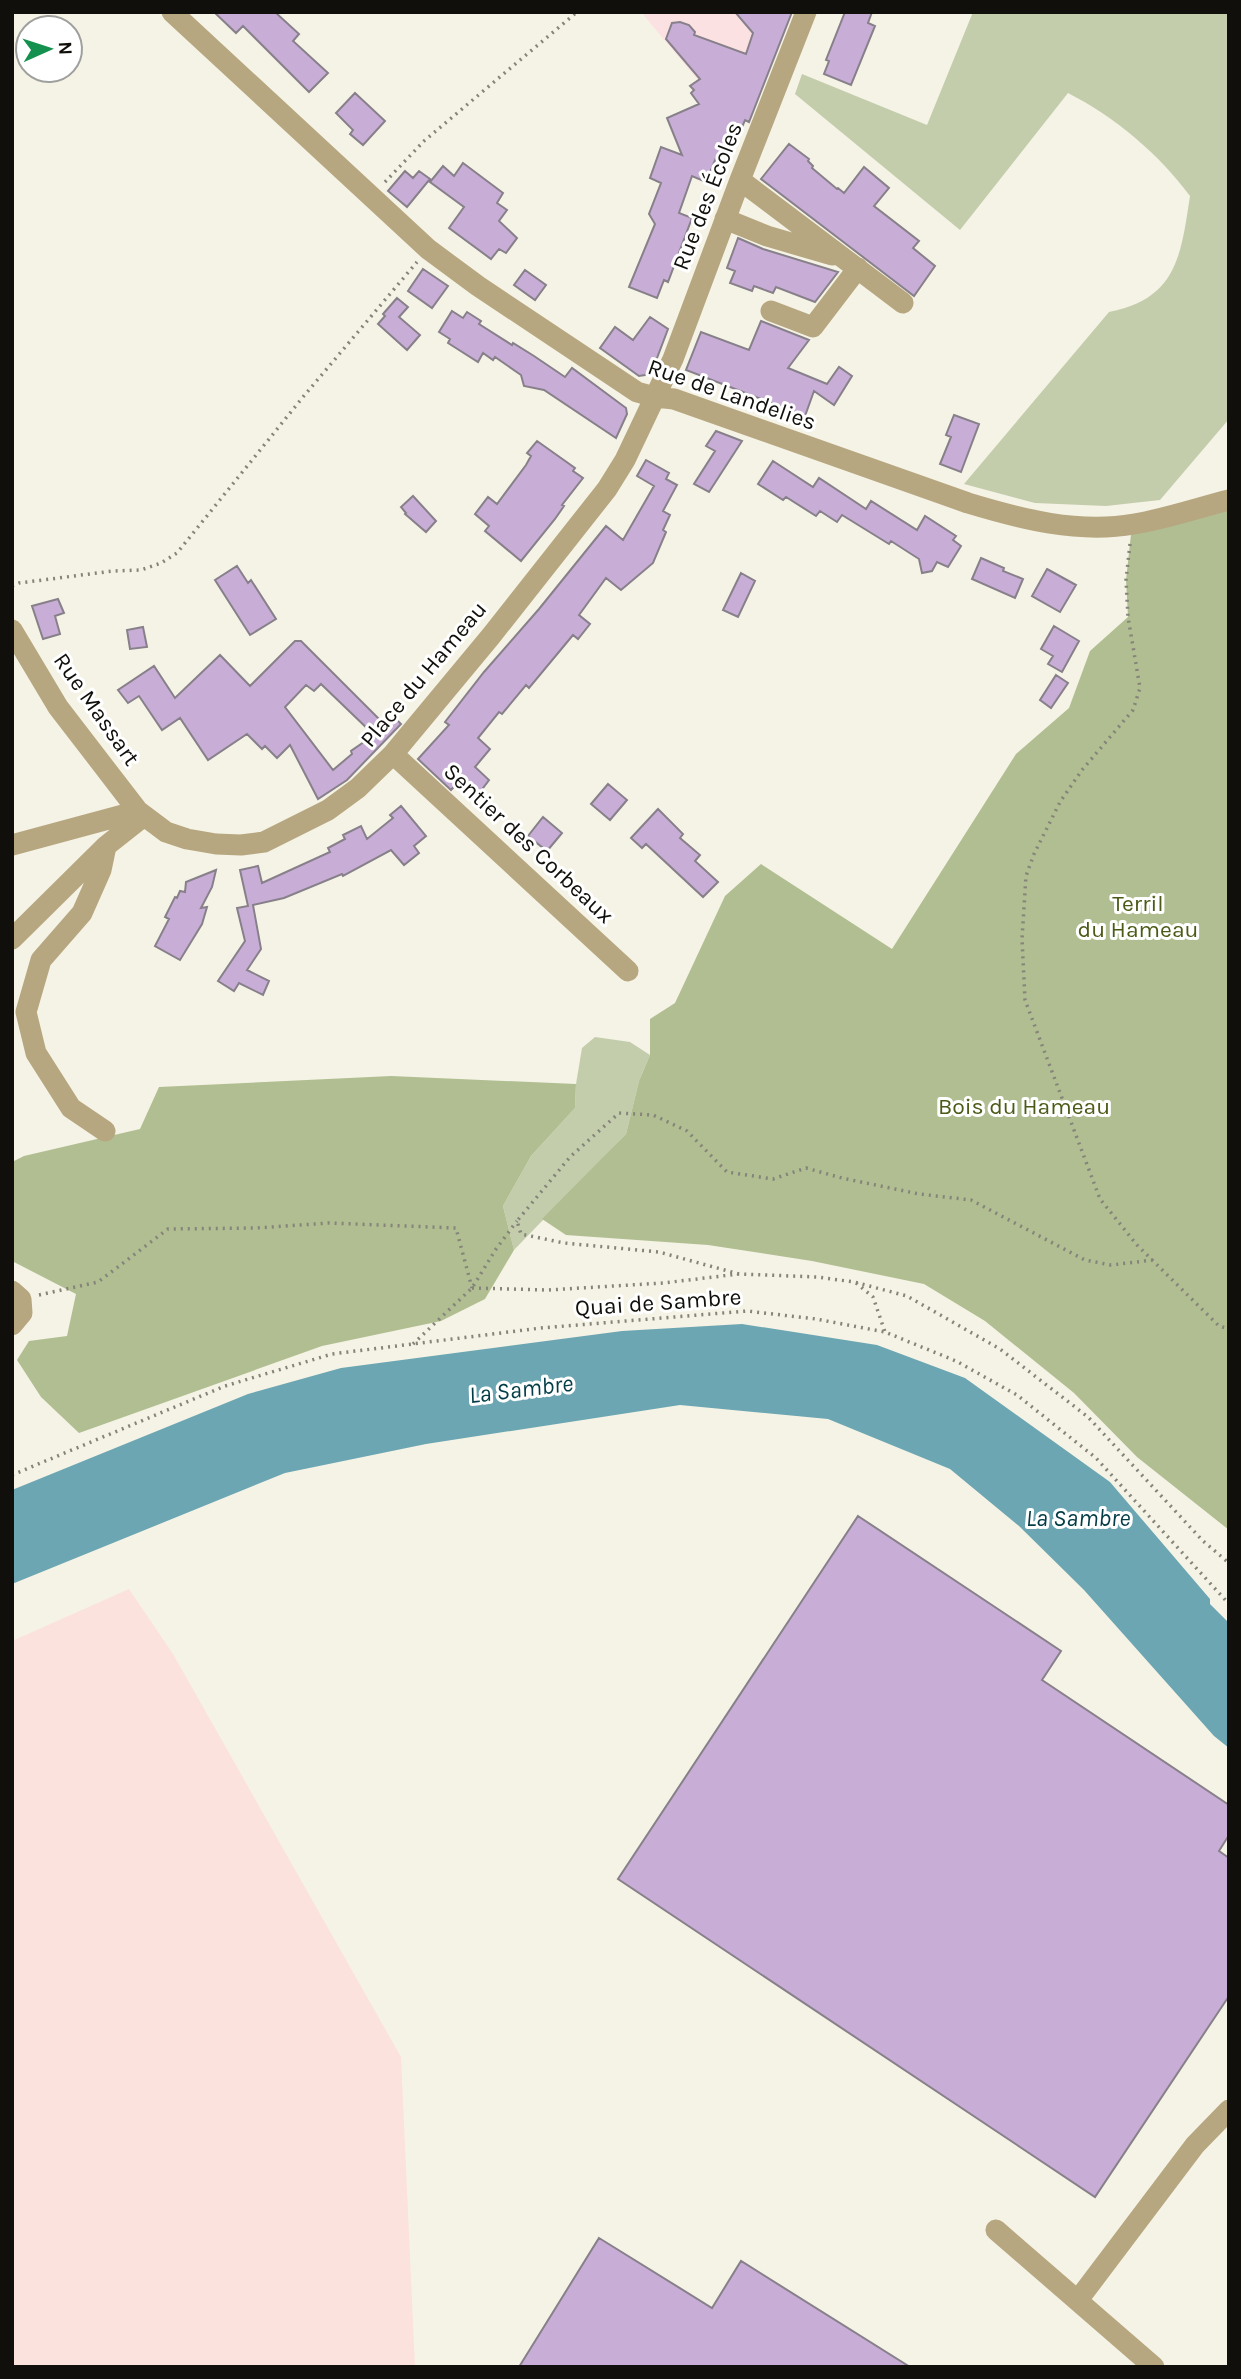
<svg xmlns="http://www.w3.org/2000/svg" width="1241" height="2379" font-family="Karla,sans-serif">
<rect width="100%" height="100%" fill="#f5f3e5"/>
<path fill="#fce2dd" d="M129,1589L173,1654L401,2057L415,2367H12V1641Z"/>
<path fill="#fce1e3" d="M641,12H757L778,36L745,121L718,104Z"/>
<path fill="#c3cdab" d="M973,12H1229V419L1160,500L1106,506L1035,503L964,484L1109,312C1177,299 1181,255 1190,196C1159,154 1115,117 1068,93L960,230L795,94L802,74L927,125Z
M595,1037L630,1042L650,1055L639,1081L626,1134L514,1250L503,1206L531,1156L575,1108L576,1084L582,1048Z"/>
<path fill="#b0be91" d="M1229,500V1530L1137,1457L1074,1393L985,1321L924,1284L812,1261L708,1245L566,1235L542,1219L626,1134L639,1081L650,1055V1019L675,1003L725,896L761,864L892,949L1016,754L1069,708L1090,651L1128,617L1126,580L1132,525Z
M391,1076L576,1084L575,1108L531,1156L503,1206L514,1250L485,1299L441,1321L322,1346L79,1433L41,1397L17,1360L29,1341L67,1336L76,1294L12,1261V1162L24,1156L140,1129L159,1087Z"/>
<path fill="#6ca6b3" d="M742,1324L877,1345L965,1378L1110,1482L1210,1599V1604L1229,1623V1748L1214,1736L1084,1590L1019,1526L950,1469L828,1419L680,1405L426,1444L285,1473L12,1584V1490L248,1394L341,1368L622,1331Z"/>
<path fill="#c8aed6" stroke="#87808a" stroke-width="2" fill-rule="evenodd" d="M214,12H275L299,34L293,41L328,73L309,92L243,26L236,33Z
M735,12H792L749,122L745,120L729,158L718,153L706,182L692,176L679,213L692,218L668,282L664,280L657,298L629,287L655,224L649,214L661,183L650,178L661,147L682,155L667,118L699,104L691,93L694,90L690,86L700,79L666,39L672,23L680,22L689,25L695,32L694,35L746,54L753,33Z
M845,12H872L868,23L875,26L851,85L824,74L829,61L826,60Z
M355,93L385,121L363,145L350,134L353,130L336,113Z
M789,144L809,159L808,161L813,166L812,168L837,189L838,188L844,193L864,167L889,188L874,206L919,241L913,248L935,266L914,296L761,179Z
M463,163L503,193L497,203L507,210L499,221L517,238L506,253L499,249L491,259L449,228L464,207L430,182L443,166L454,176Z
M405,171L413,178L419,171L430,179L407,207L388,191Z
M738,238L763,249L838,272L815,302L776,287L773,293L754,286L752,291L730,283L735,271L727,268Z
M423,269L448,286L432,308L408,291Z
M525,270L546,285L535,300L514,285Z
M397,298L408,307L399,317L420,335L407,350L378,324L385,316L383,314Z
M452,311L463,318L467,312L481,321L479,324L512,345L513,343L534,356L565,377L572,368L626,408L627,414L616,438L544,390L524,386L521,375L495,357L493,360L483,353L478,362L448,343L450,339L439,332Z
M650,317L668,329L657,358L645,375L639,376L600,348L615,327L633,340Z
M761,321L809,340L788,368L827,384L839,367L852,376L834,405L814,391L805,416L686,370L701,332L749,350Z
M954,415L979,424L961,472L940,464L951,437L946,435Z
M716,431L742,441L709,492L694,484L715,451L706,446Z
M537,441L575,468L573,471L583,478L562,505L564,506L555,519L521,561L485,531L489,526L475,514L488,497L497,504L526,465L531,456L527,453Z
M646,460L669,473L666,479L677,485L663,511L670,515L663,530L666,532L653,563L621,590L606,578L579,615L590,624L578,639L573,635L529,688L526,685L502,714L499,712L478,738L490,749L475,767L489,780L480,792L463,777L451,790L418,759L449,725L445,722L484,672L539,609L606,526L623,540L654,486L637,476Z
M773,461L813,487L819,478L866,509L871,501L917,530L925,516L956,536L953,540L961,546L948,567L937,562L932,571L922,573L919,559L891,541L889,544L842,515L837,522L820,511L816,516L786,497L783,500L758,484Z
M413,496L436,521L426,532L405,514L406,513L401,507Z
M981,558L1004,568L1003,571L1023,579L1015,598L972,579Z
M237,566L248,583L251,580L276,619L250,635L215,580Z
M1047,569L1076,585L1060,612L1032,596Z
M741,573L755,581L738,617L723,610Z
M58,599L64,613L55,616L60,634L43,639L32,606Z
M1054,626L1079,641L1062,672L1048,664L1053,656L1041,649Z
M143,627L147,647L130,649L127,630Z
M295,641H301L386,726L396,719L401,724L347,780L318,799L290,745L277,758L265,746L262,749L247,734L208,760L180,718L162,730L139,696L128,703L118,690L154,666L175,698L220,655L250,686ZM321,684L374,735L351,751L352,754L333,770L285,707L306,685L314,691Z
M1056,675L1068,683L1051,708L1040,700Z
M608,784L627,800L610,820L591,804Z
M401,806L426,836L414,846L419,853L404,865L391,850L343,876L342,874L284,898L253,905L261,949L247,970L269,981L263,995L239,983L234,991L218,981L245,941L237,908L248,906L240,870L258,866L262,883L330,852L328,848L345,839L343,835L361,826L367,839L393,818L390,815Z
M658,809L683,834L680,838L700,855L695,861L718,882L703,897L646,844L642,848L631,838Z
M543,817L562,833L547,851L528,836Z
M216,870L212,887L201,908L207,907L202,924L180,960L155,946L169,919L165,917L175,897L177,898L180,891L185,892L186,882Z
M858,1516L1061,1651L1042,1680L1229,1805V1835L1219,1851L1229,1858V1996L1095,2197L618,1879Z
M599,2238L712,2308L741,2261L910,2367H519Z"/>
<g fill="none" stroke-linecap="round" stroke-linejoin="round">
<path stroke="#85847a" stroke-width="3.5" stroke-dasharray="2 5" stroke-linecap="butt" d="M385,182L424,141L577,12
M1130,544L1126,580L1128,617L1140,688L1133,710L1082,770L1060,802L1034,854L1026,876L1022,939L1025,1000L1100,1199L1137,1245L1219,1326L1229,1329
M12,586L19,583L113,571L141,570L161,563L177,553L303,397L417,262
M739,1274L659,1252L564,1243L521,1234L517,1221L570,1157L619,1113L653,1115L687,1131L727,1172L773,1179L806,1168L842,1178L919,1194L971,1200L1085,1260L1111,1265L1153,1260
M856,1283L873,1297L885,1332
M472,1288L548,1290L663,1283L739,1274L817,1277L854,1282L907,1296L1000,1349L1088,1417L1203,1541L1229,1563
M39,1295L98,1282L168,1229L256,1228L329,1223L456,1228L472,1288
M413,1344L472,1288L496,1249L517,1221
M12,1475L225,1386L332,1354L541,1328L747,1311L816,1319L885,1332L956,1361L1017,1395L1096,1458L1229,1604"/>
<path stroke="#b7a781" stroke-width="21" d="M172,12L428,249L478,286L637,392L655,397L674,399L968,503C1021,519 1078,534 1134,524C1166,519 1197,508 1229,500
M740,180L903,303
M725,219L767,236L832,255
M771,311L813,327L858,268
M12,630L58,707L138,811L166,832L187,839L216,844L241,845L264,842L328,810L358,788L393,754L491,636L607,489L625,460L673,359L740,180L806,12
M393,754L628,971
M12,845L138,811
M12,939L106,846L144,816
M105,1131L71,1108L36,1053L26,1012L41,960L82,913L101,870L106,846
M12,1291L21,1299L22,1313L12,1325
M996,2230L1154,2367
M1078,2300L1195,2145L1229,2110"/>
</g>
<g text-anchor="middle" stroke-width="6" stroke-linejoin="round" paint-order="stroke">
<g font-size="23" fill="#100f0b" stroke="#fff">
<text transform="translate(707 196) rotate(-69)" y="8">Rue des Écoles</text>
<text transform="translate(732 394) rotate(19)" y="8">Rue de Landelies</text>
<text transform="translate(423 674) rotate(-50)" y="8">Place du Hameau</text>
<text transform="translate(97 709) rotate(55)" y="8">Rue Massart</text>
<text transform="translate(529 843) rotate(43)" y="8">Sentier des Corbeaux</text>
<text transform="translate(658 1302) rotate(-4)" y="8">Quai de Sambre</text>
</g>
<g font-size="23" fill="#4b5a16" stroke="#fff">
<text x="1138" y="911">Terril<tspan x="1138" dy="26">du Hameau</tspan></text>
<text x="1024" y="1114">Bois du Hameau</text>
</g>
<g font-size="24" font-style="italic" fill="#033c46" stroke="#fff">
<text transform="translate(521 1389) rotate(-7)" y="8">La Sambre</text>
<text x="1078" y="1526">La Sambre</text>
</g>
</g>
<rect width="1241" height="2379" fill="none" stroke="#100f0b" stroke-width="28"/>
<g transform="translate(49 49) rotate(87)"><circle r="33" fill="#ffffff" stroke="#9f9f9d" stroke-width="2"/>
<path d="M0-5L12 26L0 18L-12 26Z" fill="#14914e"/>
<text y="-10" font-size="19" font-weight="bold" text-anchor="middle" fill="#100f0b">N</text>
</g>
</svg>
